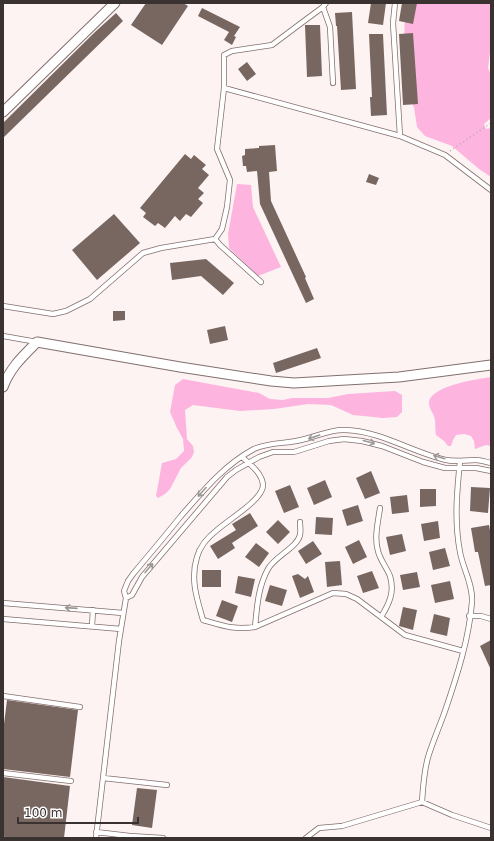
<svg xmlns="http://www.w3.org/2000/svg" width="494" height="841" font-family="'DejaVu Sans',sans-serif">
<rect width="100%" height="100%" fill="#fdf3f3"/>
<path fill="#fdb4df" d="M407,3H491V45L488,68L491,75V118L484,124L486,129L491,128V177L479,169L452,146L425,136L417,127L414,107L409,98C407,67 401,34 407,3Z
M237,184L251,185L253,207L281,267L258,276L229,248L228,234Z
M491,377V446L486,445L475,449L474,441L471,436L464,434L456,435L453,440L451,446H448L444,441L436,435C435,430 436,422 434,416C432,411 429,409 429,402C431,386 477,379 491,377Z
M183,379L259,393L270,399L283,400L292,398H328L348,394L395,391L402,395V412L397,417L383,418L353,415L331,405L308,404L274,409L240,411L193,405L185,410L187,439L193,446L194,452L192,457L181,468L170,489L165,494L158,498L156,496L162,463L176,459L184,451L183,439L177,428L170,412L175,385Z"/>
<path fill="#786760" d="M146,3H183L188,6L162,45L131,25Z
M371,3H386L383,25L368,23Z
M402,3H417L413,24L399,21Z
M202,8L240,27L234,36L236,37L232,45L224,40L229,32L198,16Z
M352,12L356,89L341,90L337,26H336L335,13Z
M116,13L123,21L3,138V123L95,32Z
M305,25H320L322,76L307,77Z
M413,33L418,104L403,105L399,34Z
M369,34H383L387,115L371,116L370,97H372Z
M247,62L256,74L247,81L238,69Z
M275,145L277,171L269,172L271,201L306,277L305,278L314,299L306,303L260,204L257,171L247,172L246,166H243L242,156L245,155V149L259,148V146Z
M185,154L191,159L194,155L206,165L202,169L209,175L198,188L204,193L198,199L203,203L191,217L186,214L180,221L175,216L165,228L158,223L155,226L143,217L146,213L140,208Z
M369,174L379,178L376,185L366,182Z
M114,214L140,243L97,280L72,250Z
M206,259L234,283L223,295L201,276L172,280L170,263Z
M113,311H125V320L113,321Z
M225,326L228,340L210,344L207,330Z
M317,348L321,358L276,373L273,363Z
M371,471L380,493L365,499L356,478Z
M325,480L332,497L314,505L307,488Z
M290,485L299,507L284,513L275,491Z
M471,487L490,488L488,513L470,511Z
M420,489H436V506L420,507Z
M407,495L409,512L392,514L390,497Z
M358,505L363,521L347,526L342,510Z
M250,513L258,526L232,543L235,548L218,559L210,546L236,530L232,524Z
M316,517L333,518L332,535L315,534Z
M278,520L290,532L278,544L266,532Z
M438,521L440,538L424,541L421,524Z
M489,525L491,536V585L485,586L478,552H475L471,528Z
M402,534L406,551L390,555L386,537Z
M359,540L367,557L353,564L345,547Z
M313,541L322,554L306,564L298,551Z
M256,543L269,553L259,567L245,557Z
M445,548L450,566L433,570L429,552Z
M340,561L342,585L327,587L325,562Z
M202,570H221V587H202Z
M372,571L379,588L363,593L357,576Z
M417,572L420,587L403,590L400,575Z
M298,574L305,579L308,576L314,592L300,598L292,576Z
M238,576L255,579L251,597L235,593Z
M450,581L454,599L435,603L431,585Z
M270,585L287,590L282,606L265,601Z
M222,600L238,606L232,622L216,616Z
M403,607L417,610L413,630L399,626Z
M434,614L450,618L447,636L430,632Z
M491,640V670L480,646Z
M7,700L78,710L70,777L3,769V732Z
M3,777L70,786L64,838H5L3,834Z
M137,788L157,790L152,828L132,825Z"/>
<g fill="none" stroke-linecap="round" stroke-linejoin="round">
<defs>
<path id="lane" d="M395,3L393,23L400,136
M323,7L330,27L333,83
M224,88L400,136L445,155L491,190
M215,239L220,245L261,282
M3,306L53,314L66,311L90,299L143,253L161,248L215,239L222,229L227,207L230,180L217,149L224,88V55L232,51L272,45L304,21L323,7L326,3
M3,336L37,342
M242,457C250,464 263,474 263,486C262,500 228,520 217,530C208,537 200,546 197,557C190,579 197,599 203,620C224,626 234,630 255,627L333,593L346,594L357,599L405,635L463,651
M380,508C378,522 374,538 378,551C380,560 387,568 390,576C395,592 389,604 381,617
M126,598L132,595L142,577L227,477L236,470L259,457L273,452H294L329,441L344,439L362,441L382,446L423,462L445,468H476L491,471
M3,603L123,613
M469,616H481L491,619
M3,619L121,629
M92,626L93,610
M255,627C257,607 258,587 268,569C275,556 297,548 300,535C301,531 300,526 300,522
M3,696L80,707
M3,773L71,781
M103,778L167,785
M422,802C423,786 424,769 429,754C434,739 440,725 445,711C457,676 469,639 472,602C473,584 463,569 460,552C454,521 457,491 460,461
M96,832L130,836L163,838
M96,838L119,641L126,598L124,591L128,581L133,574C149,555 165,536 181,516C203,491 224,465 254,449C269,442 285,444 301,440C316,437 330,429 345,430C381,431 411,452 446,460C456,462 466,460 476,460C481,460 486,462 491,463
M306,838L319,828L342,826L422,802L452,815L491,828"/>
<path id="street" d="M3,112L115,3
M3,387C10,368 23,356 37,342L180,367L271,381L294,383L399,377L491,365"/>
</defs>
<use href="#lane" stroke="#826f6d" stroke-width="6"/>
<use href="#street" stroke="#826f6d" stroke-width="11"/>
<path stroke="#b2a9a9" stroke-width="1.5" stroke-dasharray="1 3" stroke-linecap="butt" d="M450,151L491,123"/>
<use href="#lane" stroke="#fff" stroke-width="4.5"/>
<use href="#street" stroke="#fff" stroke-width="9"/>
</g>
<defs><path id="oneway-shaft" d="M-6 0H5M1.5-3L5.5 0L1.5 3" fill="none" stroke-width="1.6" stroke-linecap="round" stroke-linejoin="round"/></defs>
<g stroke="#9c9898">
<use href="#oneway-shaft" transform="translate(314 437) rotate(161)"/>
<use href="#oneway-shaft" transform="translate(369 442) rotate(15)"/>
<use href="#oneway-shaft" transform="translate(439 457) rotate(-163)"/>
<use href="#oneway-shaft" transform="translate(202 492) rotate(132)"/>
<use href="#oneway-shaft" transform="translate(149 568) rotate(-49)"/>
<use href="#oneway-shaft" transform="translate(71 608) rotate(-176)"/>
</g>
<rect width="494" height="841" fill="none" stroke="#3a3131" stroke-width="8"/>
<path d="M18 817v6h120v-6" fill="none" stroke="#3a3131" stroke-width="2"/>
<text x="24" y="817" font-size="12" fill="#3a3131" stroke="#ffffff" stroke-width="3" paint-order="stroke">100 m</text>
</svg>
